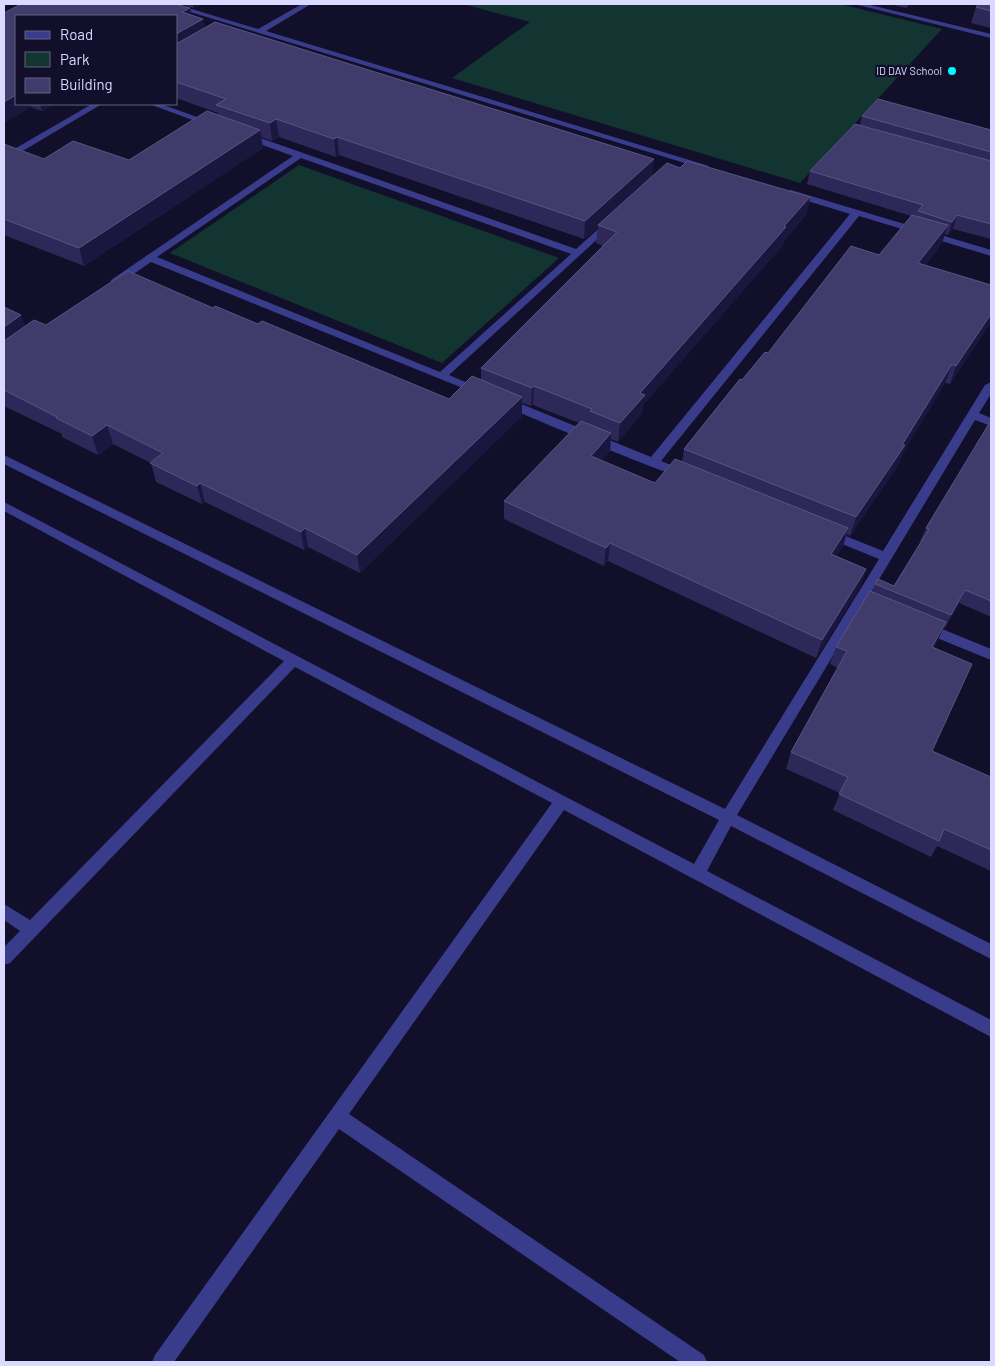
<svg xmlns="http://www.w3.org/2000/svg" width="995" height="1366" font-family="Barlow,sans-serif">
<rect width="100%" height="100%" fill="#120f2a"/>
<path fill="#123531" d="M463,4H840L942,29L800,183L452,78L530,22Z
M299,165L559,258L442,363L170,253Z"/>
<g fill="none" stroke-linecap="round" stroke-linejoin="round">
<path fill="#393c8b" fill-rule="evenodd" d="M164,4H175L258,29L302,4H311L266,31L709,166L704,169L701,168Z
M854,4H866L991,34V38Z
M92,104H102L4,162V155Z
M149,104H161L216,124L209,126Z
M246,133L576,249L606,222L609,221L614,224L449,375L484,390L486,392L480,395L151,262L119,284H111V280L293,156L243,138L242,136ZM301,158L571,254L440,372L157,257Z
M791,190L991,250V256L859,216L661,461L688,472L690,475L688,478C678,481 524,414 501,405L499,402L501,399H509L651,457L850,214L788,195V191Z
M991,382V394L979,413L991,418V426L975,420L737,815L991,944V959L731,826L707,871L991,1020V1037L564,810L349,1114L704,1355L707,1362H680L339,1129L174,1362H152L155,1355L552,803L295,667L10,963L4,965V947L20,931L4,920V904L30,920L284,661L4,511V502L694,864L719,820L4,464V455L725,809L879,559L825,537L823,534L825,531H833L883,551L985,385Z
M925,622L991,649V660L920,631L918,627L920,623Z"/>
</g>
<path fill="#2e2859" d="M21,4H201L193,8L183,4V6L190,8L191,15L203,19L205,28L215,22L654,159L652,176L667,163L680,168L687,161L810,197L806,215L784,241L783,245L643,405L642,413L618,442L611,439L610,451L601,461L655,483L675,459L682,461L684,449L740,379L742,380L765,352L768,353L851,246L879,255L911,216L807,184L810,171L855,124L860,125L862,116L878,99L991,130V239L953,229L948,235L945,234L942,243L925,265L991,285V322L950,384L945,383L902,454L899,464L850,536L847,534L843,546L836,556L866,569L860,587L816,658L608,561L604,566L504,519V501L579,423L533,405L531,406L522,403V416L360,573L308,547L304,550L205,502L202,504L156,482L151,463L113,444L98,455L62,437V434L4,406V307L21,315L25,326L34,320L46,325L128,271L213,308L215,306L258,324L262,321L449,399L472,376L481,380V368L603,246L596,243L598,227L584,239L339,155L336,157L279,137L272,141L261,137L263,148L84,266L4,235V144L44,159L73,141L129,160L207,111L218,115V113L176,98V16H16V104H54L42,111L31,107L4,123V13Z
M889,4H910L906,8Z
M991,4V28L971,23L976,7Z
M991,423V617L959,603L945,628L944,627L934,648L932,751L991,777V871L937,846L931,857L833,810L840,793L786,769L791,752L838,668L830,664L836,647L872,592L875,584L894,586L922,542L920,541L926,528Z"/>
<path fill="#1b163e" d="M169,4H183L184,11L190,8L193,25L203,19L206,36L176,53V34Z
M193,4H201L193,8Z
M16,95V104H30L31,107L4,123V102Z
M40,104H54L42,111Z
M276,119L279,137L272,141L270,123Z
M260,130L263,148L84,266L79,248Z
M337,137L339,155L336,157L334,139Z
M654,159L652,177L598,225V227L584,239L585,221Z
M810,197L806,215L784,241L783,245L643,405L642,413L618,442L620,423L640,393Z
M957,215L953,229L948,235L952,222Z
M948,225L942,243L912,281L918,263Z
M991,314V322L950,384L956,366Z
M21,315L28,333L4,350V327Z
M952,364L945,383L902,454L899,464L850,536L856,517L902,445Z
M534,386L533,405L531,406L532,388Z
M522,397V416L360,573L357,555Z
M107,425L113,444L98,455L92,436Z
M611,433L610,451L589,475L591,456Z
M200,483L205,502L202,504L197,486Z
M305,528L308,547L304,550L301,532Z
M848,528L843,546L826,572L831,554Z
M610,543L608,561L604,566L606,548Z
M866,569L860,587L816,658L822,640Z
M965,590L959,603L945,628L951,615Z
M946,622L938,640L924,665L932,647Z"/>
<path fill="#403b6a" stroke="#585482" d="M21,4H175L190,8L182,12L203,19L176,34V16H16V95L4,102V13Z
M979,4H991V11L976,7Z
M215,22L654,159L585,221L337,137L334,139L276,119L270,123L216,105L226,99L176,82V44Z
M878,99L991,130V152L862,116Z
M207,111L260,130L79,248L4,219V144L44,159L73,141L129,160Z
M855,124L991,161V224L957,215L952,222L918,211L923,205L810,171Z
M687,161L810,197L784,226L786,227L640,393L645,395L620,423L590,411L592,409L534,386L532,388L481,368L617,232L598,225L667,163L680,168Z
M912,215L948,225L918,263L991,285V314L956,366L952,364L902,445H905L856,517L684,449L740,379L742,380L765,352L768,353L851,246L879,255Z
M128,271L213,308L215,306L258,324L262,321L449,399L472,376L522,397L357,555L305,528L301,532L200,483L197,486L150,463L163,453L107,425L92,436L56,418L57,417L4,390V341L34,320L46,325Z
M4,307L21,315L4,327Z
M581,421L611,433L591,456L655,483L675,459L848,528L831,554L866,569L822,640L610,543L606,548L504,501Z
M990,422L991,423V601L965,590L951,615L875,584L878,579L894,586L929,529L926,528Z
M870,591L946,622L932,647L972,664L932,751L991,777V850L944,829L939,841L839,794L848,777L791,752L847,651L836,647Z"/>
<circle fill="#05f9ff" stroke="#120f2a" stroke-width="2" cx="952" cy="71" r="5"/>
<g text-anchor="middle" stroke-width="4.5" stroke-linejoin="round" paint-order="stroke">
<g font-size="11" fill="#dad9ff" stroke="#120f2a" text-anchor="end">
<text x="942" y="75">ID DAV School</text>
</g>
</g>
<rect width="995" height="1366" fill="none" stroke="#dad9ff" stroke-width="10"/>
<rect x="15" y="15" width="162" height="90" fill="#120f2a" stroke="#62607f"/>
<rect x="25" y="31" width="25" height="8" fill="#393c8b" stroke="#62607f"/>
<text x="60" y="40" font-size="15" fill="#dad9ff">Road</text>
<rect x="25" y="52" width="25" height="15" fill="#123531" stroke="#62607f"/>
<text x="60" y="65" font-size="15" fill="#dad9ff">Park</text>
<rect x="25" y="78" width="25" height="15" fill="#403b6a" stroke="#62607f"/>
<text x="60" y="90" font-size="15" fill="#dad9ff">Building</text>
</svg>
